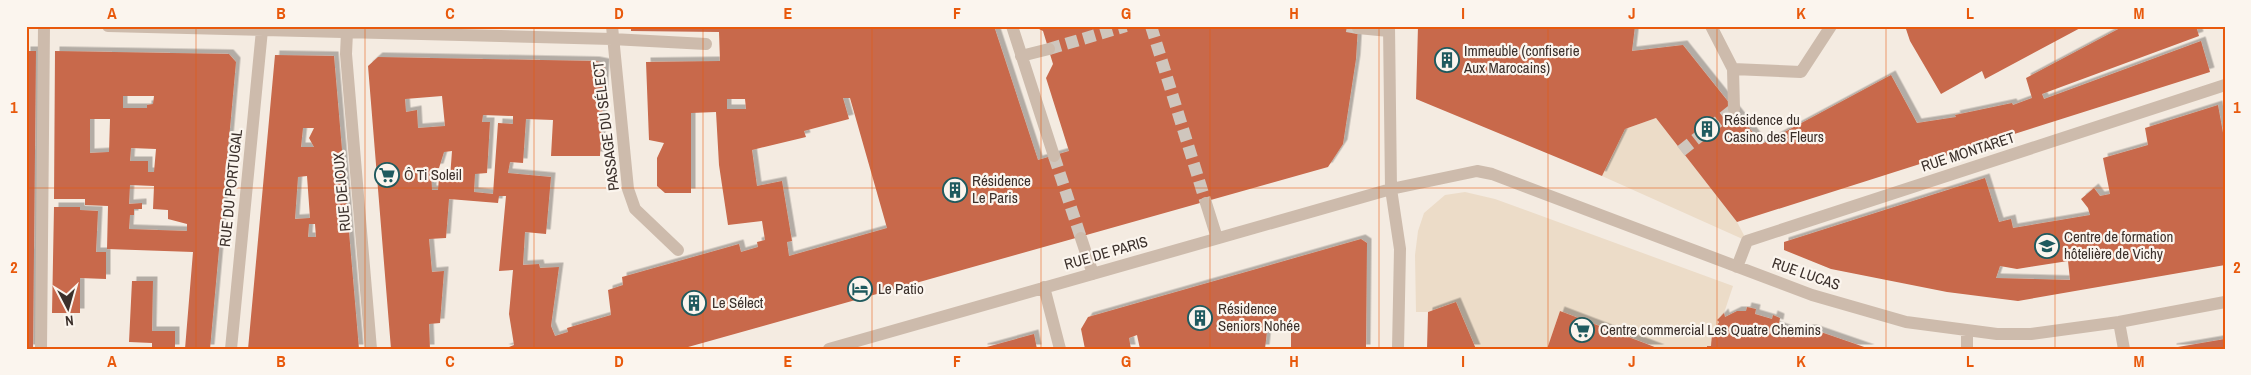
<svg xmlns="http://www.w3.org/2000/svg" width="2251" height="375" font-family="'Archivo Narrow',sans-serif">
<defs>
<filter id="shadow"><feDropShadow dx="4.5" dy="-4.5" stdDeviation="0" flood-color="#0004"/></filter>
</defs>
<rect width="100%" height="100%" fill="#f4ebe1"/>
<path fill="#ecdcc8" d="M1656,118L1737,222L1747,241L1602,176L1625,129Z
M1465,192L1495,199L1733,286L1724,313L1717,320L1719,322L1712,334L1711,346L1707,349H1661L1560,311L1547,349H1476L1456,302L1428,312H1416L1415,255L1418,231L1424,213L1445,195Z"/>
<path fill="#c8694b" fill-rule="evenodd" filter="url(#shadow)" d="M631,26H994L1038,160L1069,151L1046,78L1053,64L1043,31L1033,26H1358L1356,59L1343,144L1328,167L681,349H504L514,345L509,314L513,270L499,271L506,196H499L498,203L449,199L446,238L429,239L432,272L444,271L440,323L429,324L430,349H391L368,66L378,57L595,61L605,63L600,156H551L553,120L526,119L523,163L510,162L508,173L551,177L546,234L525,232L523,265L539,264L540,268L559,267L551,326L555,336L568,332L567,328L611,315L608,290L623,285L622,277L739,244L741,252L758,247L757,242L765,240L762,221L728,225L719,165L716,112L691,113V193H665L657,186V158L664,143L649,140L646,62L720,61L719,32L631,31ZM442,96L445,126L418,128L417,110L406,112L405,99ZM843,98H850L887,228L789,256L787,242L792,241L782,181L757,186L752,150L806,137L804,131L849,119ZM727,99H745L746,109H727ZM483,115L513,116V124L498,123L493,194L474,192L475,174L487,173L490,122H482ZM452,151L450,178H439L438,190H432L431,169L439,168L444,152Z
M1418,26H1635L1632,51L1683,45L1762,144L1891,75L1917,123L1956,117L1955,115L2012,103L2013,105L2032,98L2026,78L2124,26H2196L2199,36L2042,94L2044,99L2201,41L2210,72L1737,222L1656,118L1625,129L1602,176L1416,99Z
M1905,26H2084L1985,79L1982,71L1941,94L1910,41Z
M26,51H36L33,349H26Z
M55,51L229,54L236,62L210,349H185L193,252L107,249L108,206L85,205V199H54ZM123,96H154L153,104L147,105V108H123ZM90,119H110L109,152L90,153ZM131,148L156,149L154,172H148V161H130ZM130,185L154,186L153,209L168,210V219L187,224V231L129,229L130,215H134V209H142V203L129,204Z
M275,55L334,56L359,349H248ZM303,128H314L309,138L314,147H301ZM307,176L310,218L295,219L298,177ZM309,224H315L316,237H308Z
M2218,105L2225,144V265L2018,301L1947,292L1831,269L1784,250V242L1985,178L1999,222L2011,219L2013,228L2090,215L2088,208L2081,199L2094,188L2100,196L2110,194L2103,158L2148,145L2145,128ZM2068,261L2070,280L1996,278L2000,266L2017,269Z
M54,207H80V210L98,211L96,252H106V279L80,278V313H52Z
M1361,239L1367,243L1366,349H1291V327L1267,331L1265,349H1140L1137,335L1129,338L1131,349H1085L1081,329L1088,317Z
M132,281H153L152,331H175V349H152V343L129,342Z
M1456,302L1476,349H1427L1428,312Z
M1747,307L1756,309L1755,314L1772,319L1773,315L1780,318L1779,324L1775,323L1774,325L1805,336L1808,329H1812L1870,349H1707V346H1711L1712,334L1719,322L1717,320L1724,313L1725,317L1737,311H1746Z
M1560,311L1660,349H1547Z
M1034,334L1037,349H983V348Z
M2225,339V349H2172V348Z"/>
<g fill="none" stroke-linecap="round" stroke-linejoin="round">
<path stroke="#cfc6bd" stroke-width="12" stroke-dasharray="12 6" stroke-linecap="butt" d="M1151,26L1206,203
M1347,26L1358,28
M1049,49L1126,26
M1681,151L1734,109
M1054,156L1081,238"/>
<path stroke="#cdbbac" stroke-width="12" d="M108,26L612,39L706,44
M612,26L628,189L635,209L678,250
M1012,26L1054,156
M1389,26L1391,189L1400,249L1398,349
M1711,26L1733,69L1801,72L1831,26
M1358,28L1389,31
M347,32L346,54L371,349
M1021,56L1049,49
M1733,69L1734,109
M1206,203L1217,238
M1081,238L1093,274
M1737,267L1747,241L2225,85
M1044,287L1060,349
M2119,322L2124,349
M41,349L44,26
M231,349L262,30
M829,349L1391,189L1477,171L1492,174L1812,295L1906,322L1997,334H2031L2119,322L2225,302
M1967,349V331"/>
</g>
<path fill="none" stroke="#e8590c" stroke-width="1" stroke-opacity="0.55" d="M196,26V349M365,26V349M534,26V349M703,26V349M872,26V349M1041,26V349M1210,26V349M1379,26V349M1548,26V349M1717,26V349M1886,26V349M2055,26V349M26,188H2225"/>
<defs>
<symbol id="building-ring" viewBox="-11 -11 22 22"><circle r="9.5" fill="#fbf5ee" stroke="#1f5a5e" stroke-width="1.5"/><path d="M-4-6H4V6H1V3H-1V6H-4ZM-2.5-4.3h1.7v1.8h-1.7ZM.8-4.3h1.7v1.8H.8ZM-2.5-1h1.7V.8h-1.7ZM.8-1h1.7V.8H.8Z" fill="#1f5a5e"/></symbol>
<symbol id="supermarket-ring" viewBox="-11 -11 22 22"><circle r="9.5" fill="#fbf5ee" stroke="#1f5a5e" stroke-width="1.5"/><path d="M-6-5.5h2.5l.6 2H6L4.5 2H-2.5L-4.4-4H-6ZM-1.5 3.2a1.3 1.3 0 1 0 .1 0ZM3 3.2a1.3 1.3 0 1 0 .1 0Z" fill="#1f5a5e"/></symbol>
<symbol id="school-ring" viewBox="-11 -11 22 22"><circle r="9.5" fill="#fbf5ee" stroke="#1f5a5e" stroke-width="1.5"/><path d="M0-5L7-2L0 1L-7-2ZM-4 1L0 2.5L4 1V4Q0 6-4 4Z" fill="#1f5a5e"/></symbol>
<symbol id="hotel-ring" viewBox="-11 -11 22 22"><circle r="9.5" fill="#fbf5ee" stroke="#1f5a5e" stroke-width="1.5"/><path d="M-6-4.5h1.5V1H6V5H4.5V3h-9V5H-6ZM-4 0a1.8 1.8 0 1 1 3.6 0ZM.5 0V-2.5h3Q6-2.5 6 0Z" fill="#1f5a5e"/></symbol>
</defs>
<g fill-rule="evenodd">
<use href="#building-ring" x="1433" y="46" width="28" height="28"/>
<use href="#building-ring" x="1693" y="115" width="28" height="28"/>
<use href="#supermarket-ring" x="373" y="161" width="28" height="28"/>
<use href="#building-ring" x="941" y="176" width="28" height="28"/>
<use href="#school-ring" x="2033" y="232" width="28" height="28"/>
<use href="#hotel-ring" x="846" y="275" width="28" height="28"/>
<use href="#building-ring" x="680" y="289" width="28" height="28"/>
<use href="#building-ring" x="1186" y="304" width="28" height="28"/>
<use href="#supermarket-ring" x="1568" y="316" width="28" height="28"/>
</g>
<g text-anchor="middle" stroke-width="4.5" stroke-linejoin="round" paint-order="stroke">
<g font-size="15" fill="#3b302b" stroke="#fbf5ee" text-anchor="start">
<text x="1464" y="56">Immeuble (confiserie<tspan x="1464" dy="17">Aux Marocains)</tspan></text>
<text x="1724" y="125">Résidence du<tspan x="1724" dy="17">Casino des Fleurs</tspan></text>
<text x="404" y="180">Ô Ti Soleil</text>
<text x="972" y="186">Résidence<tspan x="972" dy="17">Le Paris</tspan></text>
<text x="2064" y="242">Centre de formation<tspan x="2064" dy="17">hôtelière de Vichy</tspan></text>
<text x="878" y="294">Le Patio</text>
<text x="712" y="308">Le Sélect</text>
<text x="1218" y="314">Résidence<tspan x="1218" dy="17">Seniors Nohée</tspan></text>
<text x="1600" y="335">Centre commercial Les Quatre Chemins</text>
</g>
<g font-size="15" fill="#3b302b" stroke="#fbf5ee">
<text transform="translate(606 126) rotate(-97)" y="5">PASSAGE DU SÉLECT</text>
<text transform="translate(1968 152) rotate(-18)" y="5">RUE MONTARET</text>
<text transform="translate(231 188) rotate(-84)" y="5">RUE DU PORTUGAL</text>
<text transform="translate(342 192) rotate(-95)" y="5">RUE DEJOUX</text>
<text transform="translate(1106 253) rotate(-16)" y="5">RUE DE PARIS</text>
<text transform="translate(1806 274) rotate(19)" y="5">RUE LUCAS</text>
</g>
</g>
<rect width="2251" height="375" fill="none" stroke="#fbf5ee" stroke-width="55"/>
<g transform="translate(68 308) rotate(174)" stroke="#fbf5ee" stroke-width="4" paint-order="stroke">
<path d="M0-4L9 19L0 12L-9 19Z" fill="#3b302b"/>
<text y="-8" font-size="14" font-weight="bold" text-anchor="middle" fill="#3b302b">N</text>
</g>
<rect x="28" y="28" width="2196" height="320" fill="none" stroke="#e8590c" stroke-width="2"/>
<g font-size="16" text-anchor="middle" font-weight="bold" fill="#e8590c">
<text x="112" y="19">A</text>
<text x="281" y="19">B</text>
<text x="450" y="19">C</text>
<text x="619" y="19">D</text>
<text x="788" y="19">E</text>
<text x="957" y="19">F</text>
<text x="1126" y="19">G</text>
<text x="1294" y="19">H</text>
<text x="1463" y="19">I</text>
<text x="1632" y="19">J</text>
<text x="1801" y="19">K</text>
<text x="1970" y="19">L</text>
<text x="2139" y="19">M</text>
<text x="14" y="113">1</text>
<text x="2237" y="113">1</text>
<text x="14" y="273">2</text>
<text x="2237" y="273">2</text>
<text x="112" y="367">A</text>
<text x="281" y="367">B</text>
<text x="450" y="367">C</text>
<text x="619" y="367">D</text>
<text x="788" y="367">E</text>
<text x="957" y="367">F</text>
<text x="1126" y="367">G</text>
<text x="1294" y="367">H</text>
<text x="1463" y="367">I</text>
<text x="1632" y="367">J</text>
<text x="1801" y="367">K</text>
<text x="1970" y="367">L</text>
<text x="2139" y="367">M</text>
</g>
</svg>
